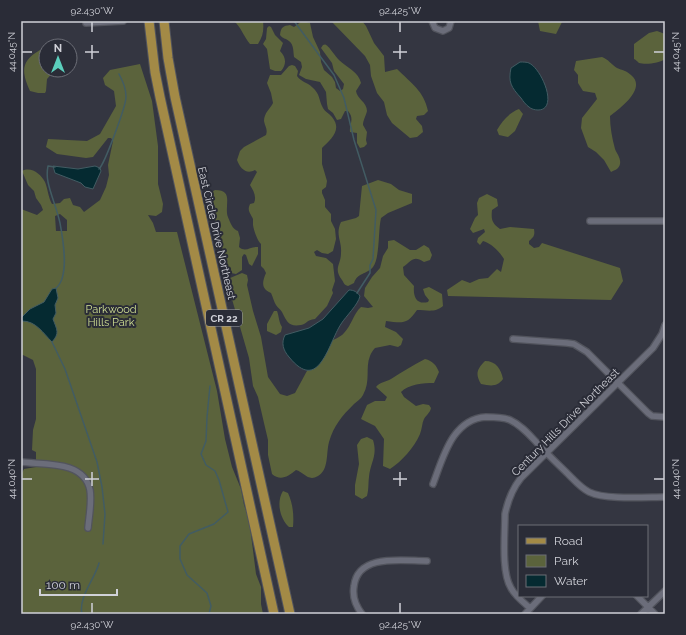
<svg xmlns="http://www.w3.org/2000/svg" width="686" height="635" font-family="Raleway,sans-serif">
<rect width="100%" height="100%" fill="#343641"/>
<path fill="#5b633c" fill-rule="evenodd" d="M234,21H263C264,30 263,36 258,44H250C244,37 241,27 234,21Z
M302,21L310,23L313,37L320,52L321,62L324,70L332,77L335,82L336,88L340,91L343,89L344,84L334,71L332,63L321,48L323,45C324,45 325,44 326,45C328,45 336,57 339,60C346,67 359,72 361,83L356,91C357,99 367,102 367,111C366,116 363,120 363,125L367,132L366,140L367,144L364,147L360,148L357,143V133L350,132C349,124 355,119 348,111H345L341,119L337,120L333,113L328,109L327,104L326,92L320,82L306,79L299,75L302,67L301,62L294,57C293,51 294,45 289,41C285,38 283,39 280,35C281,27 283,26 290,25L294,27Z
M331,21H362L366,26L374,43L384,56L385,72L397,69C411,83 424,91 428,111L424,115L417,116L416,119L422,126L423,132L417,137L410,138L392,123L387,115L384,102L377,93L371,76L370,65L365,56Z
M538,21H561L562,22L556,34L540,31Z
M269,26L271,27L275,35L283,43L280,51C286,57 287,64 281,71H275L270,69L267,49L263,44L266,39L267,28Z
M657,31L665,34V59C660,63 646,65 639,63C638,62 635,59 634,59V44L649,33Z
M40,50H46V70H55L47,79L46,91L45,93H38L30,91C21,71 21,61 40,50Z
M602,57C608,59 612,65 617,68C622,70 627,71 631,75C647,88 621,108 610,116C610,127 612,138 615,149C617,154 621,158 620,164C619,169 615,170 611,172L604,160L596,152L588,147L581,128L582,118L597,99L595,93L583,91L578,83V75L574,70L576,61Z
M140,64L152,101L158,146V184L163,204L162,212L156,216L148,215L153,223L156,232H177L217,391L225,439L232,467L241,489L244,505L249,519L256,574L261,587V604L263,614H21V475L24,469L36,467V452L32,450L33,430L36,419V369L33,360L21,354V209L37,215L43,210L41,205L36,198L34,191L28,185L22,171C31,166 41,174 45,182C48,189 48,197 52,204L60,203L64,199L70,198L73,205L80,207L84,212L100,200L106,187L109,175L108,165L113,141L111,138H108L93,157L86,158L57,154L46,147L48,139L87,141L100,134L116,106L114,91L105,85L103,78L110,70ZM60,214L67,220V231H56L55,216Z
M292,65L295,66L298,71L297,76C301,82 307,82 312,87C321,95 318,99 323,108C325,112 329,113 332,117C343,130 330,140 322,148V164L327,181L326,187L322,190V193L325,200V207L331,214V221L335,229L336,239L333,251L328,254L322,253L317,250L314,252L316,256L326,258L333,264L335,281L332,290L333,293L327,306L315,319C306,320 307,324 301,325C289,327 287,322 282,312C280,309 278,308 276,305C274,302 273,297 271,293C261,289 262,282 266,273L264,269L261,266V244C257,240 254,231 253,225C253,224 253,220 253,219C250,212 247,211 250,204L254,203C257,196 253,190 250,185L257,172L255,170C246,175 240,168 237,160L240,151L244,147L266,135C268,129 265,127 264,121C264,113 270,109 273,103L271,93L267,83L270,75H281L289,66Z
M519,109L523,114L515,131L508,137L499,135L497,130C502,121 509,113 519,109Z
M378,180L391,184L399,190L412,194V203L388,213L381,218C378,230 380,258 373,267C366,275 358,272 354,283L348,286C344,285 344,283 342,280C333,268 341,265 341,253C342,241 335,235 341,222L356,218L359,216L362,186Z
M215,190C232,190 226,201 227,213C227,216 229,219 230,222C232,226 233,229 238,231L240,238L239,247C246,253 250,246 258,247V254L252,266L249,264L246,255L244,254L242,257V270L236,274L231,273C223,264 224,257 222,246C219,237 216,235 218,225C212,215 202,197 215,190Z
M487,194L497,199L498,206L492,210C491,220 492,223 500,229L510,227L534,229C535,235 534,237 529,241V244L534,248L539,247L542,243L620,268L623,281L611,300L448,296L447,290L462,280L470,283L479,279L488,278L497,269L501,272L504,259C499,251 492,244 483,241L480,245L477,242L478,238L485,232L484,229L473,233L470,229L475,218L478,215L477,203L479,198Z
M394,240L410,250H416L424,245L429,248L432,255L430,260L424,262C413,255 412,261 403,267L404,275L414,286C413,296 416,305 428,302L429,300L425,295L423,289L429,287L442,294L443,306C435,313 427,310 417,310C407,325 402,323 386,321L385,327L396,332L403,339L401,345L398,347L390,345L375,348C373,350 371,353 370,356C365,368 371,381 363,395C361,399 357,401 354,404C342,416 334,425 329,442C326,453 329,470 318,476C308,482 304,472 296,470C288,477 280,481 272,474L268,455V440L264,423L258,397L253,386L249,358L227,282L230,278L242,273L247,275L248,280L247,285L253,311L261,337L268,377L280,394L287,396L295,393C304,377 314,355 328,343C333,339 340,338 344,333C352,325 353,314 361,307L368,308L373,307L364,296L365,288L372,277L380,268L383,256L388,248V241Z
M274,311H277C279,316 279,323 282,327L281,332L276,335L267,331V324Z
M425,359C433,361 436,365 439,372L434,383C423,383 409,384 401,392L404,397L416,406L423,404L429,405L431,408C430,413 427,414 424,419C422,423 422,429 420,434C414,448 402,461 390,469L383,466L384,439L375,426L361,419L367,405L375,401H385L387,397L376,387C380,382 386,382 391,379C402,372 413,365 425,359Z
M485,361C496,361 501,369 503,379C497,387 491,386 481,384C475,374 477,369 485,361Z
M367,437L373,440C378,456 370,463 369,477C368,485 369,488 367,496L362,499L355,495V485L359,464L357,445L361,439Z
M283,491L288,493C293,504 294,515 293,527H289C280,519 276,502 283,491Z"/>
<path fill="#052a31" stroke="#425c63" d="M520,62C523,62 527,62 529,63C542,69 559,110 538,110C535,110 531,109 529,107C526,105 523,101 521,98C511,87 508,82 511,68Z
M53,166L78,169L95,166L100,168L101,171L93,189L85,187L81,183L55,173Z
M56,288L58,298L55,305L56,313L53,319C57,330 60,333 52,342C43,333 36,321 22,321L21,318L30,309L44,302L52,289Z
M349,290C354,290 357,292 360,296C358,305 346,316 341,324C328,344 319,394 289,357C283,350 281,343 285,335L309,328L323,319Z"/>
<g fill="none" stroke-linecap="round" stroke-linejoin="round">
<path stroke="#425c63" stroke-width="1.5" d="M294,21L334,75L344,98L354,140L376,210L373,259L370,265V273L357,293
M55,167L48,166C47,171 47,177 48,182C51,196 57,209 60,223C63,239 70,277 56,288
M99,169C105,163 126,106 126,97C126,88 123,82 119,74
M52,342L65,369L97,462L102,487L105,514L103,544
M82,614C78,597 95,579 99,563
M209,614L211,606L207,593L187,575L180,559V546L189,534L214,524L228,512L219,480L215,471L206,465L201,454L206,441L207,417L210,386"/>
<defs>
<path id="street" d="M86,21V23L123,21
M432,21L435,28L443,31L449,28L451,21
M590,221H665
M513,339L567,343L574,344L587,352L648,413L652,416L665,417
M21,462C44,465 84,460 90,490C92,502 89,516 88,528
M433,484C443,458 452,419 486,417C495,417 503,417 510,420C523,426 531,437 540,446C549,456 559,465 568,474C575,481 581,488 589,492C605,500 646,497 665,497
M637,596L655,614
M530,608C523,602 515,596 511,588C501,572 505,533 505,514C508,500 512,489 521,478L653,348L662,334L665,325
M362,614C355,605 352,597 354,586C358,553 403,561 427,561
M525,614L542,596
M641,614L665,591"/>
<path id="primary" d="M149,21L155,72L160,97L274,614
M164,21L168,58L175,97L290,614"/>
</defs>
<use href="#street" stroke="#52545d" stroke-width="8"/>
<use href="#primary" stroke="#52545d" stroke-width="11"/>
<use href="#street" stroke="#6b6d7a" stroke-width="5.5"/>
<use href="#primary" stroke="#a38a46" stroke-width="9"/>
</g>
<path fill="none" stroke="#d0d1d8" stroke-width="1.5" d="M92,22V32M400,22V32M92,45V59M400,45V59M22,52H32M85,52H99M393,52H407M654,52H664M92,472V486M400,472V486M22,479H32M85,479H99M393,479H407M654,479H664M92,603V613M400,603V613"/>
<g text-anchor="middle" stroke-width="4" stroke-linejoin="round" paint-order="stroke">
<rect fill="#2a2c37" stroke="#9ea0a8" stroke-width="1" x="206" y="310" width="36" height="16" rx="3"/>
<g font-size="10" font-weight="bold" fill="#d0d1d8">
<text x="224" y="322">CR 22</text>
</g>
<g font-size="11" fill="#d0d1d8" stroke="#2a2c37">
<text transform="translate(217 233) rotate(77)" y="4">East Circle Drive Northeast</text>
<text transform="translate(565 422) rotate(-45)" y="4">Century Hills Drive Northeast</text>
</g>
<g font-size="11" fill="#d0df93" stroke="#2a2c37">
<text x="111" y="313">Parkwood<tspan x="111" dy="13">Hills Park</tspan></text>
</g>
</g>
<rect width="686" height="635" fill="none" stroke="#2a2c37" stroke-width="44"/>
<rect x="518" y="525" width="130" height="72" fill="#2a2c37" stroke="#6c6e77"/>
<rect x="526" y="538" width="20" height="6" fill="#a38a46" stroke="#6c6e77"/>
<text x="554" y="545" font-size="12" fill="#d0d1d8">Road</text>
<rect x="526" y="555" width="20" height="12" fill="#5b633c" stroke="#6c6e77"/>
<text x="554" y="565" font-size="12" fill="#d0d1d8">Park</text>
<rect x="526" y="575" width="20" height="12" fill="#052a31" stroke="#6c6e77"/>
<text x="554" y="585" font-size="12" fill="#d0d1d8">Water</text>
<g transform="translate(58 58)"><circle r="19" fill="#2a2c37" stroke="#6c6e77"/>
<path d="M0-3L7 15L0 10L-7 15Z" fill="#5bcebc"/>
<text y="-6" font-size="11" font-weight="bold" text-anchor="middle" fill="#d0d1d8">N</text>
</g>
<path d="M40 589v6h77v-6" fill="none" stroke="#d0d1d8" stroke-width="2"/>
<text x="46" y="589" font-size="12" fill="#d0d1d8" stroke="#2a2c37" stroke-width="3" paint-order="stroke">100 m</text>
<rect x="22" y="22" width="642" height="591" fill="none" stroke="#d0d1d8" stroke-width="1.5"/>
<g font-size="10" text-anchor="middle" fill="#d0d1d8">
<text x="92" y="14">92.430°W</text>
<text x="400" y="14">92.425°W</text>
<text transform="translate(11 52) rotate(-90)" y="4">44.045°N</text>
<text transform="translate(675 52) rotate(-90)" y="4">44.045°N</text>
<text transform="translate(11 479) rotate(-90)" y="4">44.040°N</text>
<text transform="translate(675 479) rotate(-90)" y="4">44.040°N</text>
<text x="92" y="628">92.430°W</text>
<text x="400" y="628">92.425°W</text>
</g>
</svg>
